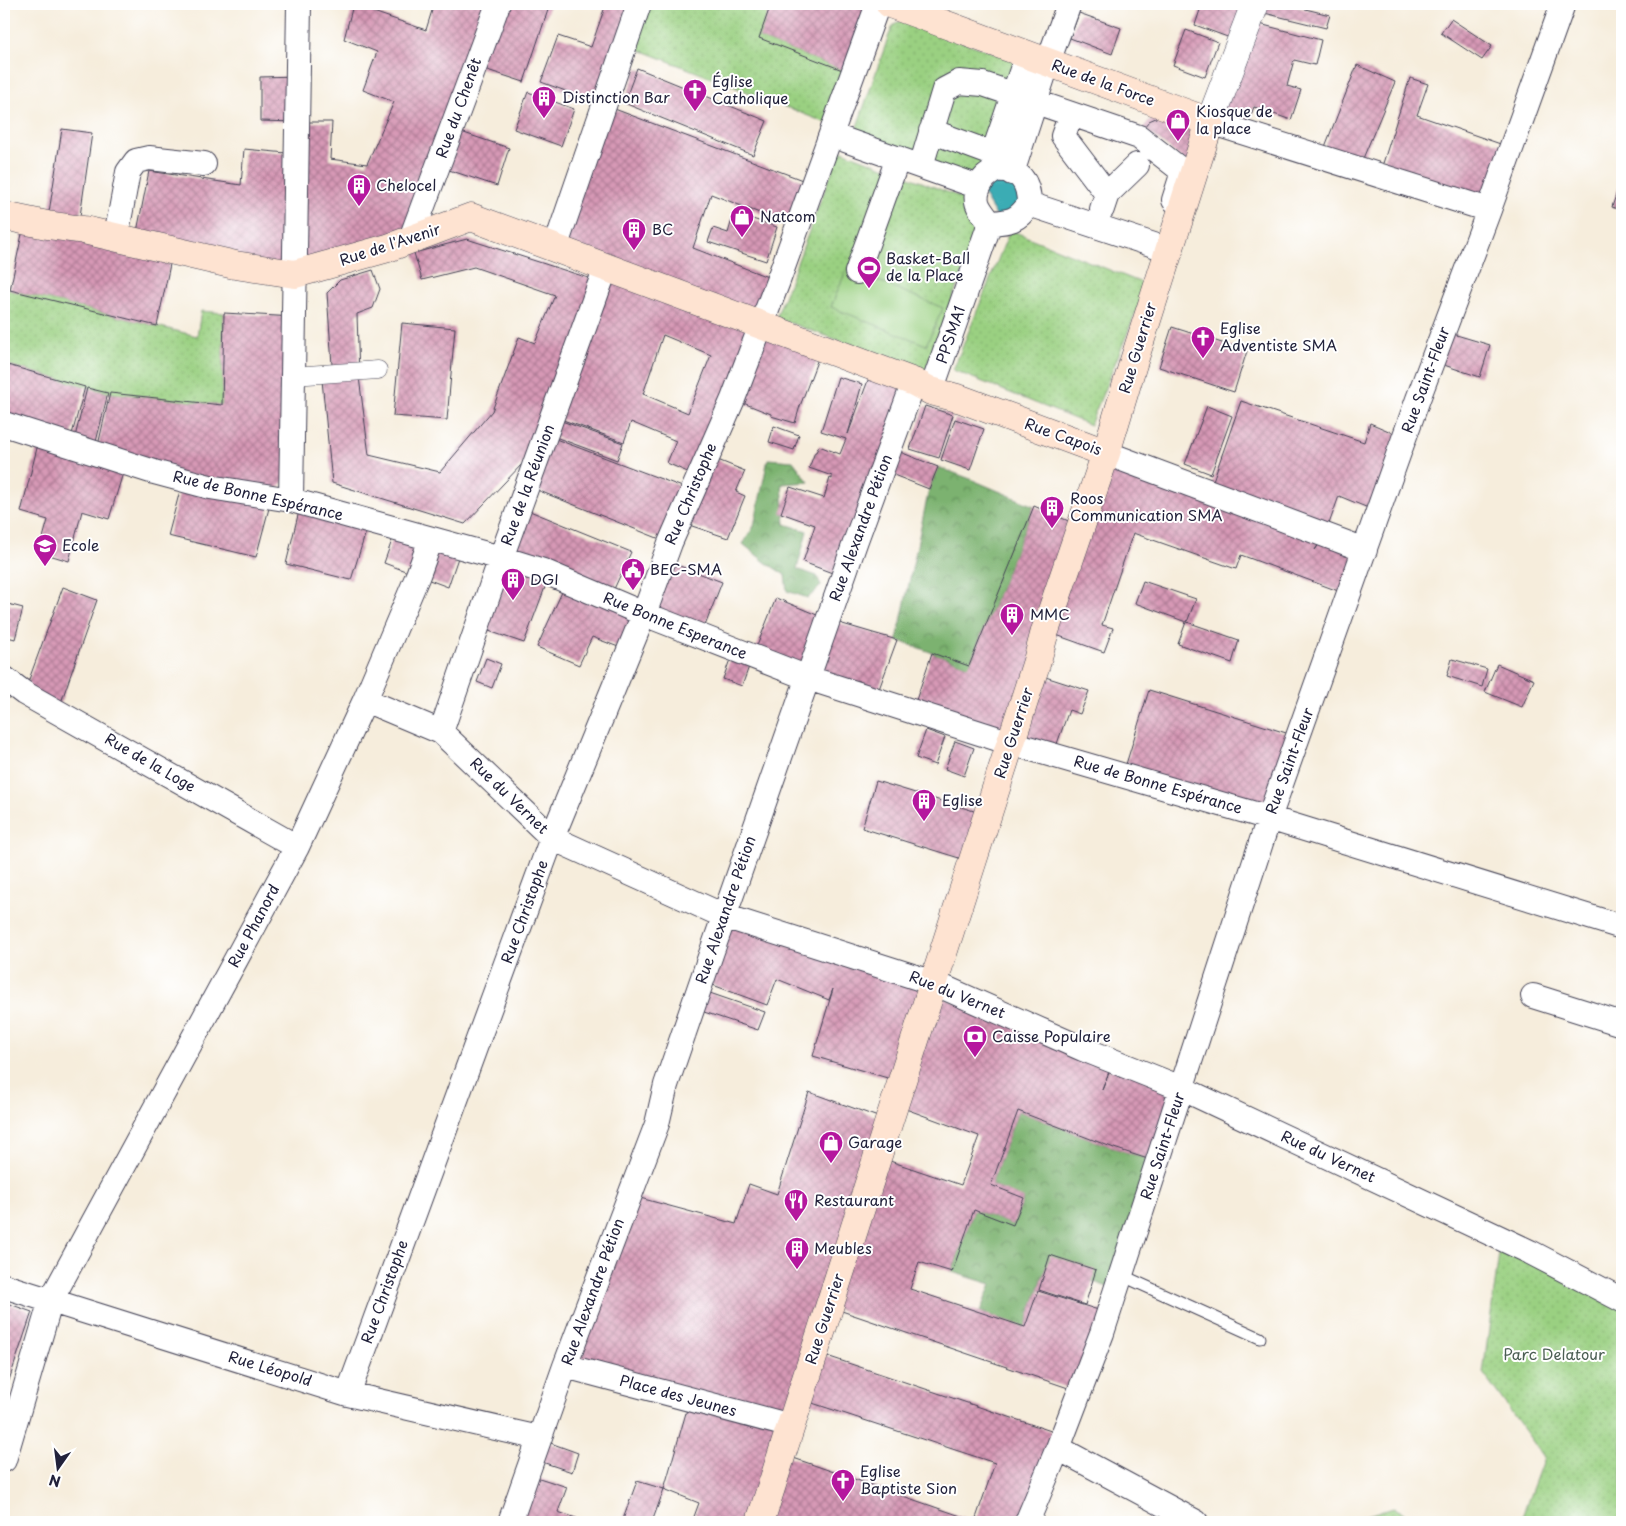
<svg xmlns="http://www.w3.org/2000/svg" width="1626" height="1526" font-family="'Playpen Sans',sans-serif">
<defs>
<pattern id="forest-crowns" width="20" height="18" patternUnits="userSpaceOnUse" patternTransform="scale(1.25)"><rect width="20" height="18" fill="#7bb26f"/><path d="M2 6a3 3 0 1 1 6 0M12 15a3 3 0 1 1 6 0" fill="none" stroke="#64905c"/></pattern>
<pattern id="park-dots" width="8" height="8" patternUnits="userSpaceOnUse" patternTransform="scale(1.25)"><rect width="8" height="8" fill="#9ad081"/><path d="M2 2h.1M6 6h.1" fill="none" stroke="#84b270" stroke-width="1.8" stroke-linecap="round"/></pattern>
<pattern id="building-cross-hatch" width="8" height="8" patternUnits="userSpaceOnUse" patternTransform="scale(1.25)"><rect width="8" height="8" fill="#d799b6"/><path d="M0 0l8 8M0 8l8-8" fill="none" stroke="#ae7c95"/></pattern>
</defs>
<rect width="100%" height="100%" fill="#fff"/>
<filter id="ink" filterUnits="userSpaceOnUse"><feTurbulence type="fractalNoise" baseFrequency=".02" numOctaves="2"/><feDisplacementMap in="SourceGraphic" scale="10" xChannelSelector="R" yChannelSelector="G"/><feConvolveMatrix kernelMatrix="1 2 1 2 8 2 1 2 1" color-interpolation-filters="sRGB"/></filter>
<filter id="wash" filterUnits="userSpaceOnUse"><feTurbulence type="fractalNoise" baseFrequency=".0096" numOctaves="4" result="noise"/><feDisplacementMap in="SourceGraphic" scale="20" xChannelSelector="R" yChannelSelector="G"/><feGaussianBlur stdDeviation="1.12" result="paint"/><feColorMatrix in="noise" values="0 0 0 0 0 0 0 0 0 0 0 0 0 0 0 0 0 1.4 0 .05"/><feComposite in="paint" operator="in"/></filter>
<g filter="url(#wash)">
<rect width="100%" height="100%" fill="#f6eddc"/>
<path fill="url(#forest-crowns)" stroke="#4e6a55" d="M768,459L793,461L809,482L782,484L785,524L807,531L797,569L817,576L821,586L808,598L787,591L785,575L765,562L743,544L754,526Z
M938,467L968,478L1034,506L969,666L897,640L929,489Z
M1018,1111L1114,1148L1157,1162L1116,1290L1047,1265L1025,1327L980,1312L991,1284L952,1272L974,1210L1013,1225L1024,1199L991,1185Z"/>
<path fill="url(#park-dots)" stroke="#5e795e" d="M639,4H771L759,38L853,74L834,126L625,44Z
M900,21L1034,66L978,180L854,135L889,35L893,26Z
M840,150L970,201L978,231L925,371L776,318Z
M1010,230L1147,285L1090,425L953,370Z
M4,279L10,290L197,336L201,311L224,313L222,405L110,393L4,364Z
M1502,1231L1622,1292V1522H1520L1544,1457L1483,1373Z
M1394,1508L1423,1522H1340Z"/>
<path fill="#9ad081" stroke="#5e795e" d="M847,268L943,308L926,345L831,307Z"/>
<path fill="#3aacb4" stroke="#2e6778" d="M992,175L1030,190L1001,224L979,187Z"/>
<g id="blocks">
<path fill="url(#building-cross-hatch)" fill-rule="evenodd" d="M434,4H550L524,82L475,66L410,241L295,274L173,250L157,326L10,290L25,220L47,225L62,129L92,133L78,230L135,242L149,171L241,185L244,149L297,154V122H332L330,159L367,164L394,102L363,90L377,52L344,39L353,5L426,30Z
M606,4H639L604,105L541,82L558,36L591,47Z
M771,4H878L853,74L759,38Z
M1202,4H1285L1330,15L1326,28L1252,10L1248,21L1321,40L1315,65L1294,60L1287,86L1301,90L1291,120L1254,107L1244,133L1210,122L1241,42L1195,25Z
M1079,13L1121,28L1112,54L1070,38Z
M1451,19L1492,46L1482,60L1441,33Z
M1186,30L1218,42L1205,77L1173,65Z
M1357,65L1395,82L1359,168L1321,157Z
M637,68L767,121L753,155L624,103Z
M298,76L297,122L260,121V77Z
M1410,78L1428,84L1417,115L1512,148L1489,210L1379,176Z
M528,92L574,109L561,146L514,129Z
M604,105L813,184L798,228L711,194L693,248L778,281L762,325L822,348L800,406L795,423L771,416V414L733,399L708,456L745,471L736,492L745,496L728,538L680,522L670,543L527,486L543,442L465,524L332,483L322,380L333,379L327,293L340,280L373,270L380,289L373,308L357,314L359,377L369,455L440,472L492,411L519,337L535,343L555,295L474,267L422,280L414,253L467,239L601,282L561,244ZM663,335L711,355L688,413L643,394ZM552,416L624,442L631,422L676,441L667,463L699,477L693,491L545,435Z
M1158,117L1192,128L1196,137L1189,164L1143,128L1149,121Z
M455,130L509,148L497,186L443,168Z
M1622,177V211L1612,207Z
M734,213L777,227L766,261L708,242L713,228L728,233Z
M224,313L294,317L292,469L272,497L256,557L168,536L183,479L126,463L109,519L82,511L69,561L39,552L48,520L21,512L40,436L4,424V364L85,387L69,445L96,454L110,393L222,405Z
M402,323L455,328L447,420L393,416Z
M1172,327L1247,351L1234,392L1159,367Z
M1443,331L1490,345L1480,377L1432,361Z
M873,367L914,382L890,448L938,467L929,489L881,470L843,577L803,562L815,525L781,513L790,487L824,498L830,478L832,479V476L809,468L815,452H816L819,446L840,454L846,439L821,431L838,377L862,384L848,434Z
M87,388L108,393L94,450L73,445Z
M1241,401L1364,442L1370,423L1405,438L1378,512L1339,496L1325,535L1315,550L1325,535L1365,550L1349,595L1241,555L1236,569L1133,533L1102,625L1113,628L1104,652L1045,631L1033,673L1089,691L1080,714L1069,710L1053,755L912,712L932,653L969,666L1034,506L1080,526L1106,453L1209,492Z
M925,406L953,415L939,458L910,449Z
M1207,406L1232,416L1211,474L1185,464Z
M556,419L623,443L617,460L550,435Z
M955,419L984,429L970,470L941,460Z
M774,426L799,435L794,450L769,442Z
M301,503L369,522L351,580L286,564Z
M520,507L631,552L609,600L644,614L664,560L722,582L701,636L644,614L629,651L592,637L579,665L537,647L567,581L550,574L524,643L477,627Z
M396,529L462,546L448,587L384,563Z
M1143,581L1196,599L1187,622L1239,640L1232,663L1178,644L1186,622L1135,603Z
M63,587L97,600L58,711L24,693Z
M776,598L829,620L897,640L875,700L753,656Z
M4,603L23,608L15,639L4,636Z
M733,651L752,658L742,686L723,679Z
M486,658L501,664L492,688L477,682Z
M1452,659L1487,669L1482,687L1447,676Z
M1497,664L1534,680L1522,707L1485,692Z
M1149,690L1299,737L1269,818L1123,774Z
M926,730L945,737L935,765L916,758Z
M955,741L974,748L964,776L945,769Z
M876,781L987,815L972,862L862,828Z
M724,916L1113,1061L1102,1090L1114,1061L1181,1088L1157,1162L1114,1148L1018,1111L991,1185L1024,1198L1013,1225L974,1210L952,1272L919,1262L910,1289L1025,1327L1038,1291L1108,1313L1080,1392L830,1307L815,1352L1063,1435L1027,1522H692L699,1503L664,1489L690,1399L565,1366L629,1195L736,1224L749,1184L777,1194L809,1092L889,1121L878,1157L961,1185L979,1136L895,1105L901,1082L813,1056L833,989L829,1000L777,979L767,1005L702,981ZM800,1399L995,1463L975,1521L782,1454Z
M704,991L765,1012L758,1030L698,1010Z
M1050,1255L1096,1270L1085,1305L1039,1290Z
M4,1302L32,1312L4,1395Z
M545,1441L578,1453L572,1472L539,1461Z
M527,1474L567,1487L558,1512L588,1522H510Z
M637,1481L664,1489L652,1522H622Z"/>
</g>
</g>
<g filter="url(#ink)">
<use href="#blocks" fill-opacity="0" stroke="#424053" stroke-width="1"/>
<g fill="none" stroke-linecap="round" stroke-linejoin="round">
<defs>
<path id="service" d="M1121,1275L1260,1338"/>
<path id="pedestrian" d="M293,376L378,370"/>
<path id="minor" d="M1071,114L1063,136L1107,194
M1210,122L1489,210
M931,131L993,154
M831,135L979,187
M921,166L944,90L959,82L983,84L1139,137L1181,170L1182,175L1174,200
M996,170C1020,168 1029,182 1029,204C1018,221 1009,222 990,223C981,210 972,203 979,187C983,178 987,175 996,170Z
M996,170L993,154L1027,55
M1012,173L1048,62L1069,4
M1029,204L1169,250
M1102,209L1107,194L1137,165
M116,237L128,172L136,161L149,158L204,164
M410,241L498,4
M555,248L639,4
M857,272L898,158
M931,391L990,223
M4,424L154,472L210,487L291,500L501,558L543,571L644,614L808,678L1011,743L1269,818L1622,927
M1106,453L1365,550
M291,500L299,4
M4,678L24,693L297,847
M365,700L441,732L552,838L724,916L934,983L1083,1049L1181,1088L1530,1252L1622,1300
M441,732L501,558L606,267
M1533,996L1622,1024
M4,1286L348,1394L539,1438
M565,1366L791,1426
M348,1394L552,838L644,614L670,543L733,399L778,281L878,4
M1058,1448L1196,1522
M4,1460L51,1300L297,847L365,700L418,575L431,539
M510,1522L565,1366L657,1124L666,1085L711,954L856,540L914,382
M1027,1522L1058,1448L1102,1333L1269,818L1418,399L1489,210L1563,4"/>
<path id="tertiary" d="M1210,122L1255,4"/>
<path id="secondary" d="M4,216L47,225L84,230L235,265L295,274L388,248L471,217L914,382L931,391L961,399L1106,453
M760,1522L1037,661L1045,631L1106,453L1132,367L1210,122L890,4"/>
</defs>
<use href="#service" stroke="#424053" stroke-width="13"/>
<use href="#pedestrian" stroke="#424053" stroke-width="19"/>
<use href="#minor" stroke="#424053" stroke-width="26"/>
<use href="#tertiary" stroke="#424053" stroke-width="29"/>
<use href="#secondary" stroke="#424053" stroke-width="29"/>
<use href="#service" stroke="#fff" stroke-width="11"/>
<use href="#pedestrian" stroke="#fff" stroke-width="18"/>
<use href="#minor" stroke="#fff" stroke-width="24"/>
<use href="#tertiary" stroke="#fff" stroke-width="28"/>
<use href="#secondary" stroke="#fee3d1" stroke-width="28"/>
</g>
</g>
<defs>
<symbol id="church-pin" viewBox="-11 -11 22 30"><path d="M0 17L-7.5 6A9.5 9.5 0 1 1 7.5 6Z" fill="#b5179e" stroke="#fff"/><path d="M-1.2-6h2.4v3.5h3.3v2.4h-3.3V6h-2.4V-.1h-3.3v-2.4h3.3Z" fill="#fff"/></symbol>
<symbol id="building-pin" viewBox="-11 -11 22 30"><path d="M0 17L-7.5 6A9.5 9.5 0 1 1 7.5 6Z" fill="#b5179e" stroke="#fff"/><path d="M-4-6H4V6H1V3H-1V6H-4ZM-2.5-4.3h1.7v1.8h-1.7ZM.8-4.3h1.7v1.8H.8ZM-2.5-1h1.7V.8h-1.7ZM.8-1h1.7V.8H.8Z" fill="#fff"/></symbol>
<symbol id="shop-pin" viewBox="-11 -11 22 30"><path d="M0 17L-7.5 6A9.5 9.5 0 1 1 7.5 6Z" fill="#b5179e" stroke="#fff"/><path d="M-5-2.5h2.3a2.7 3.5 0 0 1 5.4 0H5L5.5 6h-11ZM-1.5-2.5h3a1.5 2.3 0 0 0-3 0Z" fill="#fff"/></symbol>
<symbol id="stadium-pin" viewBox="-11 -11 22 30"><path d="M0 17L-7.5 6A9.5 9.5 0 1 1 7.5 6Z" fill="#b5179e" stroke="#fff"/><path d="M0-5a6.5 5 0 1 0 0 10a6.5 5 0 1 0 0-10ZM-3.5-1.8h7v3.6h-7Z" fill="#fff"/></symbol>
<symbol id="school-pin" viewBox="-11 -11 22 30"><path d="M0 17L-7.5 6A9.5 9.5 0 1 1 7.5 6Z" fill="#b5179e" stroke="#fff"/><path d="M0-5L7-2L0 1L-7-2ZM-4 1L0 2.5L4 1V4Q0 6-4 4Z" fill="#fff"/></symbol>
<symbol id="civic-pin" viewBox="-11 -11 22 30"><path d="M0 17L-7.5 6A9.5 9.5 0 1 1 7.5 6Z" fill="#b5179e" stroke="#fff"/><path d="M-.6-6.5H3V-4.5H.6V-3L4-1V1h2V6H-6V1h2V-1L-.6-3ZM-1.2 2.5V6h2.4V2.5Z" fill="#fff"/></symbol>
<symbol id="bank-pin" viewBox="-11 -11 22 30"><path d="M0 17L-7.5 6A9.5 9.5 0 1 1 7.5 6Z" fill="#b5179e" stroke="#fff"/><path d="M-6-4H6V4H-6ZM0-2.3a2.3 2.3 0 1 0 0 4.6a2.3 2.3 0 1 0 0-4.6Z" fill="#fff"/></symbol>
<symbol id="restaurant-pin" viewBox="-11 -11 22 30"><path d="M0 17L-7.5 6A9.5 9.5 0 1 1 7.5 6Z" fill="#b5179e" stroke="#fff"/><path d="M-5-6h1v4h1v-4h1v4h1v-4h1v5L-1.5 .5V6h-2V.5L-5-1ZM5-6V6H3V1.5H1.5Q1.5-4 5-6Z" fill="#fff"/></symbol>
</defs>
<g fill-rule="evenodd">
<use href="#church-pin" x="681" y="77" width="28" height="38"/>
<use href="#building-pin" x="530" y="84" width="28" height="38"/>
<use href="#shop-pin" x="1164" y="107" width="28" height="38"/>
<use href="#building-pin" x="345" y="172" width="28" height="38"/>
<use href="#shop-pin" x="728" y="203" width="28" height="38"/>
<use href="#building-pin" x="620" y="216" width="28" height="38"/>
<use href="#stadium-pin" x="855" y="254" width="28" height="38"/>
<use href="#church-pin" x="1189" y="324" width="28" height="38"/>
<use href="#building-pin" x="1038" y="494" width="28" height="38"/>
<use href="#school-pin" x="31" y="532" width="28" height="38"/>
<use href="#civic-pin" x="619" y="556" width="28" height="38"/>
<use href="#building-pin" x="499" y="566" width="28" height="38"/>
<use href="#building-pin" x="998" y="601" width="28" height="38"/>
<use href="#building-pin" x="910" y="787" width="28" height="38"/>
<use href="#bank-pin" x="961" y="1023" width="28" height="38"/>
<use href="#shop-pin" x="817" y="1129" width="28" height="38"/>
<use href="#restaurant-pin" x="782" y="1187" width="28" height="38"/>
<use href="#building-pin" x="783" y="1235" width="28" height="38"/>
<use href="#church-pin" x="829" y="1467" width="28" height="38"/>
</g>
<g text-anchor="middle" stroke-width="4" stroke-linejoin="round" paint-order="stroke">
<g font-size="15" fill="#22223b" stroke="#fff" text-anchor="start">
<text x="712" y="87">Église<tspan x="712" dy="17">Catholique</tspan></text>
<text x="562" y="103">Distinction Bar</text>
<text x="1196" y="117">Kiosque de<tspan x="1196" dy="17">la place</tspan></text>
<text x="376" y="191">Chelocel</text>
<text x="760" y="222">Natcom</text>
<text x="652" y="235">BC</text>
<text x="886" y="264">Basket-Ball<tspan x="886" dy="17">de la Place</tspan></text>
<text x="1220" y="334">Eglise<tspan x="1220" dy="17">Adventiste SMA</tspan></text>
<text x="1070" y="504">Roos<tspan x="1070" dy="17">Communication SMA</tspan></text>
<text x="62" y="551">Ecole</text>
<text x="650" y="575">BEC-SMA</text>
<text x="530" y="585">DGI</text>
<text x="1030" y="620">MMC</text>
<text x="942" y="806">Eglise</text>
<text x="992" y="1042">Caisse Populaire</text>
<text x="848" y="1148">Garage</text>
<text x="814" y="1206">Restaurant</text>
<text x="814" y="1254">Meubles</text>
<text x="860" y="1477">Eglise<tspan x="860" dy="17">Baptiste Sion</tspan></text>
</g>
<g font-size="15" fill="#22223b" stroke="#fff">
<text transform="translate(1103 83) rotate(20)" y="5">Rue de la Force</text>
<text transform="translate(459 108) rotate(-70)" y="5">Rue du Chenêt</text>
<text transform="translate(390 245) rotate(-18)" y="5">Rue de l'Avenir</text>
<text transform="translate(951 335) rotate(-71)" y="5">PPSMA1</text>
<text transform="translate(1138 348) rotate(-73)" y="5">Rue Guerrier</text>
<text transform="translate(1426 380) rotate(-70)" y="5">Rue Saint-Fleur</text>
<text transform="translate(1063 437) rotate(20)" y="5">Rue Capois</text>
<text transform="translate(528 485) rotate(-70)" y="5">Rue de la Réunion</text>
<text transform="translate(691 494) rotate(-67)" y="5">Rue Christophe</text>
<text transform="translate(258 496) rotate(13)" y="5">Rue de Bonne Espérance</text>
<text transform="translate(861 528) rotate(-70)" y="5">Rue Alexandre Pétion</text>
<text transform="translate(675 626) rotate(22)" y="5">Rue Bonne Esperance</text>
<text transform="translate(1014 733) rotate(-72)" y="5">Rue Guerrier</text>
<text transform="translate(1290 761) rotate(-70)" y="5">Rue Saint-Fleur</text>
<text transform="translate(150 763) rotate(30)" y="5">Rue de la Loge</text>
<text transform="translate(1158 785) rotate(16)" y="5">Rue de Bonne Espérance</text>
<text transform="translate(509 796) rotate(44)" y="5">Rue du Vernet</text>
<text transform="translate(726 910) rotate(-71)" y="5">Rue Alexandre Pétion</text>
<text transform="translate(525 912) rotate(-70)" y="5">Rue Christophe</text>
<text transform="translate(254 926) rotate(-62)" y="5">Rue Phanord</text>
<text transform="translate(957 995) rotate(22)" y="5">Rue du Vernet</text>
<text transform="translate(1163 1146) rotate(-72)" y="5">Rue Saint-Fleur</text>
<text transform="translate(1328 1157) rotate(25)" y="5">Rue du Vernet</text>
<text transform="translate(385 1292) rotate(-70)" y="5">Rue Christophe</text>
<text transform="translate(593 1292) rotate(-70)" y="5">Rue Alexandre Pétion</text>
<text transform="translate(825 1319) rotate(-72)" y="5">Rue Guerrier</text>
<text transform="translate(270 1369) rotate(17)" y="5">Rue Léopold</text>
<text transform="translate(678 1396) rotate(15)" y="5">Place des Jeunes</text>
</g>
<g font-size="15" fill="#4c5f54" stroke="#fff">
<text x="1554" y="1360">Parc Delatour</text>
</g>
</g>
<rect width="1626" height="1526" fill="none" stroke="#fff" stroke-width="20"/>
<g transform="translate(58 1468) rotate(194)" stroke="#ffffff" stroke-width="4" paint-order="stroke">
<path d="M0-4L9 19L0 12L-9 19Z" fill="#22223b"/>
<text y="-8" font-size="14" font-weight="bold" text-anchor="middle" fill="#22223b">N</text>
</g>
</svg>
